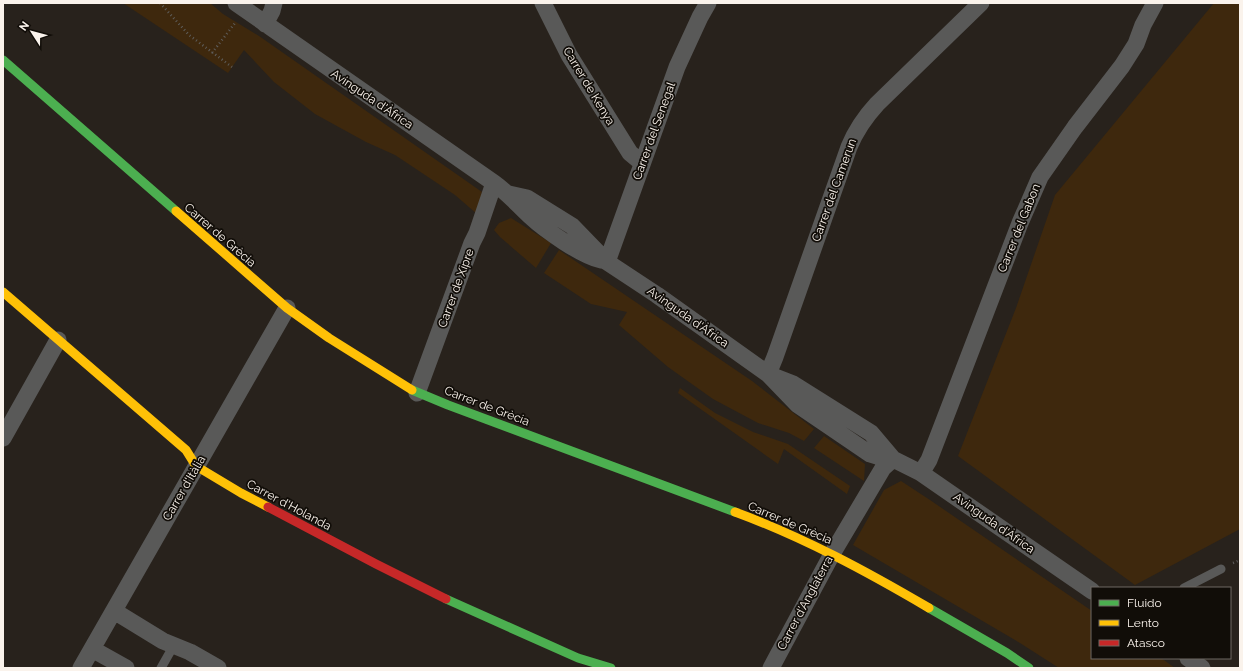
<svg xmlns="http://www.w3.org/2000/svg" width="1243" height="671" font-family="Raleway,sans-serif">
<rect width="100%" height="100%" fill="#28221c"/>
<path fill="#3e280d" d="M123,3H210L223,14L259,36L482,192L477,214L455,195L395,155L366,142L315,114L274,82L244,50L228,73Z
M1214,3H1240V529L1135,585L958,456L1016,308L1055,195Z
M511,218L551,243L536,268L500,237L494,230L499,223Z
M559,250L752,381L814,429L804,441L789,433L758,423L713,399L668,367L619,325L627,312L591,304L544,273Z
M680,388L715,413L753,432L788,444L850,486L847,494L784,449L778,464L678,393Z
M824,436L865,464L864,481L814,448Z
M901,481L930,500L1092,611V658H1161L1175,668H1059L1020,643L853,545L884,490Z"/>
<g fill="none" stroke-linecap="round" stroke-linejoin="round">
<path stroke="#5f5e5c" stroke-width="2.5" stroke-dasharray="1 3" stroke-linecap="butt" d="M160,3L189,35L232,67
M212,53L235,23
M1233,563L1240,560"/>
<path stroke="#595958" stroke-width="9" d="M1184,588L1221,569
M161,668L174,645"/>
<path stroke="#595958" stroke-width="17" d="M236,3L494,183C508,193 518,205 530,216C545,230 582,256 601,260
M543,3L569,55L630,153L642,163
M265,24L272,11L274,3
M509,194L527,198L572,226L607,262L657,295L768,374L798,405L870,454L886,459H893
M607,262L677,67L700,17L708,3
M768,374L775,357L849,147C856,130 865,117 877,104L981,3
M775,377L793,384L871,433L893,459L921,473L947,491L1092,591
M417,393L472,243L477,233L494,183
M3,438L58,340
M921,473L929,460L1020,223L1040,177L1075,127L1122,66L1136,44L1143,25L1155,3
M114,611L163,641L190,652L218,668
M92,649L126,668
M1188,658L1202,668
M81,668L287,308
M771,668L832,554L883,468L893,459"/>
<path stroke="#4caf50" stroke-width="9" d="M3,60L176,211
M412,390L448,405L735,512
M446,599L578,658L611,668
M929,608L1007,653L1029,668"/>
<path stroke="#ffc107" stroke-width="9" d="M176,211L287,308L329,338L412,390
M3,292L186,450L196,466L241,493L268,507
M735,512C803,537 866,571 929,608"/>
<path stroke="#c62828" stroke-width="9" d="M268,507L376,564L446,599"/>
</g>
<g text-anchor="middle" stroke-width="3.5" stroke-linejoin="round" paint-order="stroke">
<g font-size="12" fill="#faf3ec" stroke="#110d08">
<text transform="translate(589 86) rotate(59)" y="4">Carrer de Kenya</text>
<text transform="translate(372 99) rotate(34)" y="4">Avinguda d'Àfrica</text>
<text transform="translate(654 131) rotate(-70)" y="4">Carrer del Senegal</text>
<text transform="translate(834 190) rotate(-70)" y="4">Carrer del Camerun</text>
<text transform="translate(1019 228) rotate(-68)" y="4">Carrer del Gabon</text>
<text transform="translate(220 235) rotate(41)" y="4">Carrer de Grècia</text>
<text transform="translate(456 288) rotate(-70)" y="4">Carrer de Xipre</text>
<text transform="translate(688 317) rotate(35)" y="4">Avinguda d'Àfrica</text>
<text transform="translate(487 406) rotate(21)" y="4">Carrer de Grècia</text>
<text transform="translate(184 488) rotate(-60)" y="4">Carrer d'Itàlia</text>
<text transform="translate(289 505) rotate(28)" y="4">Carrer d'Holanda</text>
<text transform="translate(790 523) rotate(23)" y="4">Carrer de Grècia</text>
<text transform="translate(994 523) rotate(35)" y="4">Avinguda d'Àfrica</text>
<text transform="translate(805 603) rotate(-62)" y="4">Carrer d'Anglaterra</text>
</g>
</g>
<rect width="1243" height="671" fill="none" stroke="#faf3ec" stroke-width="8"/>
<rect x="1091" y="587" width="140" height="72" fill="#110d08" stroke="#6e6963"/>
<rect x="1099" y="600" width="20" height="6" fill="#4caf50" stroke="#6e6963"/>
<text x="1127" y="607" font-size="12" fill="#faf3ec">Fluido</text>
<rect x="1099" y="620" width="20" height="6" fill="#ffc107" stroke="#6e6963"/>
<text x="1127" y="627" font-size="12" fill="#faf3ec">Lento</text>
<rect x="1099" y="640" width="20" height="6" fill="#c62828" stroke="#6e6963"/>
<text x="1127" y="647" font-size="12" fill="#faf3ec">Atasco</text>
<g transform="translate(32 32) rotate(306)" stroke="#110d08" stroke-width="3" paint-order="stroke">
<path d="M0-3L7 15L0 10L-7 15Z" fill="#faf3ec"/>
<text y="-6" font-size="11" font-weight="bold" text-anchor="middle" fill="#faf3ec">N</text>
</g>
</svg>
